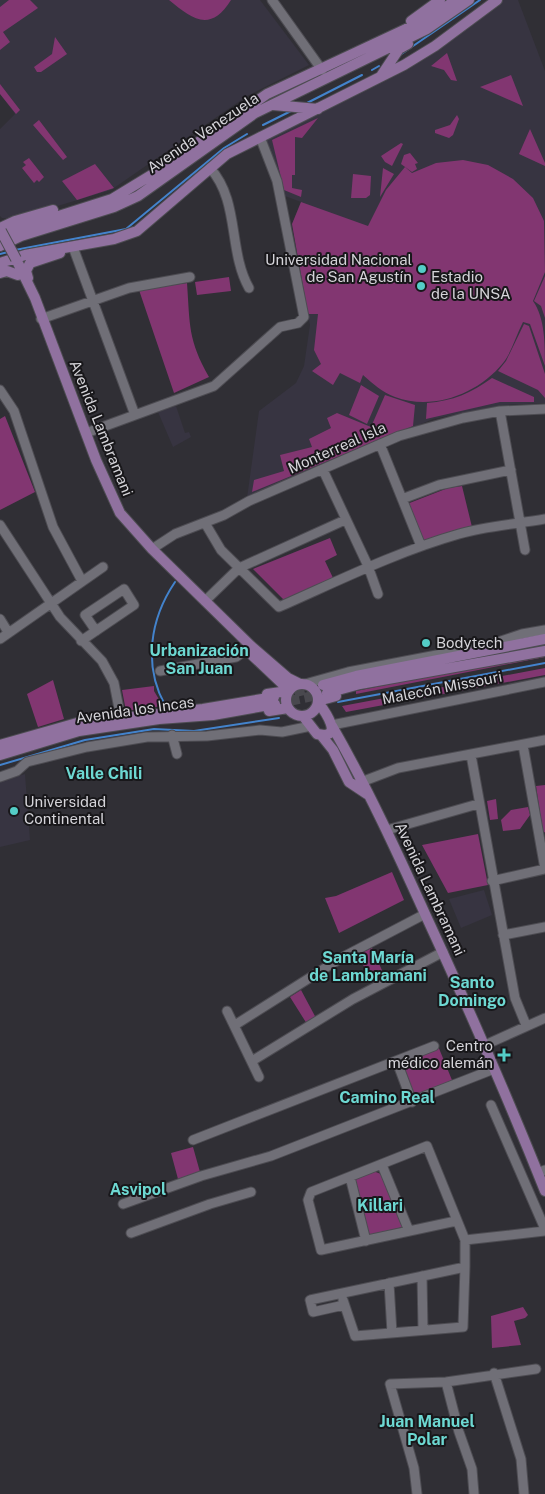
<svg xmlns="http://www.w3.org/2000/svg" width="545" height="1494" font-family="'Public Sans',sans-serif">
<rect width="100%" height="100%" fill="#302f35"/>
<path fill="#373441" d="M0,0H260L309,65L247,96L111,190L14,219L2,218L0,216V129L15,114L0,94Z
M502,0H518L545,71V403L502,405L433,419L247,498L259,411L296,383L304,366L310,325L292,224L301,202L285,196L267,140L423,60Z
M176,406L185,433L189,432L191,437L173,447L158,412Z
M25,774L30,840L0,847V782Z
M484,890L492,915L461,928L449,899Z"/>
<path fill="#823671" d="M9,0H30L38,8L3,32L10,42L0,50V7Z
M169,0H231C210,34 191,18 169,0Z
M55,37L67,54L41,72H37L34,67L52,54Z
M447,53L457,81L451,80L444,70L431,66Z
M511,75L523,106L480,87Z
M0,84L20,110L16,114L0,94Z
M457,115L459,119L453,135L449,138L435,133V130L450,125Z
M318,118L302,138L295,137V175H292V188L302,190L301,197L284,190L272,140Z
M39,120L67,157L63,160L33,125Z
M530,129L545,163V166L519,154Z
M401,143L403,144L392,166L385,162L381,156Z
M410,153L418,163L415,164L417,169L412,172L401,164L404,155Z
M29,158L44,177L39,182L37,180L34,183L22,168L26,165L23,162Z
M463,160L488,165L513,179L533,198L544,221L545,272L533,301C545,318 545,344 545,366L530,324L523,322C516,335 512,352 503,363C478,394 433,411 395,397C382,392 373,384 363,375L360,383L340,373L333,385L312,371L321,364L314,350L318,314H308L292,224L301,202L368,226L386,190L405,167L412,173L436,163Z
M95,164L114,188L77,200L62,181Z
M383,168L394,174L380,197Z
M353,174L371,176L370,195L366,198H351Z
M545,276V318L541,306L534,301Z
M229,277L231,291L197,295L195,282Z
M187,283C190,325 188,340 209,377L174,393L139,290Z
M524,324L529,326L545,374V398L538,390L498,371L506,361Z
M492,378L534,397V402H500L426,419L427,403C453,401 471,393 492,378Z
M361,385L379,396L367,424L349,415Z
M385,395L415,405L413,426L252,492L254,480L284,471L280,455L312,447L309,439L331,428L327,418L337,413L371,427Z
M5,416L35,492L0,510V419Z
M462,486L472,527L455,530L424,541L407,504L448,488Z
M330,538L337,555L325,561L334,580L286,602L253,569Z
M545,653V657L356,694V691Z
M545,668V675L346,712L342,706Z
M53,680L64,719L38,727L27,694Z
M154,686V691L163,706L126,711L122,690Z
M545,785V832L543,833L536,786Z
M496,799L498,819L490,820L487,801Z
M528,807L530,815L520,829L503,831L501,820L511,810Z
M478,834L488,885L448,893L422,845Z
M392,872L404,900L339,933L325,898L336,896Z
M372,948L385,977L374,983L357,955Z
M301,990L316,1018L307,1024L290,997Z
M438,1046L454,1085L415,1100L401,1061Z
M193,1147L200,1172L178,1179L171,1153Z
M373,1171L381,1174L403,1227L369,1235L354,1178Z
M523,1307L528,1315L525,1318L514,1321L521,1345L492,1348L491,1316Z"/>
<g fill="none" stroke-linecap="round" stroke-linejoin="round">
<path stroke="#4383cc" stroke-width="2" d="M400,55L480,0
M372,70L379,66
M307,103L362,75
M263,125L291,111
M15,250L126,229L224,148L247,134
M0,254L8,252
M338,702L545,663
M165,705C143,665 150,619 175,582
M0,765L85,740L154,729L194,731L279,718"/>
<path stroke="#49484e" stroke-width="10" stroke-dasharray="10 5" stroke-linecap="butt" d="M280,696L323,685
M275,704L327,693"/>
<defs>
<path id="minor" d="M272,0L322,70
M210,168C240,201 228,251 249,288
M73,247L135,415
M41,319L129,288L190,277
M0,390L14,411L53,527L82,581
M500,411L525,550
M86,433L214,386L280,327L298,323L304,317L277,181L260,137
M380,444L421,546
M323,470L368,566L378,594
M402,499L439,485L511,470
M205,523L221,550L279,607C338,581 396,552 459,534C486,526 517,524 545,519
M0,525L60,617L102,661L114,683L122,724
M152,549L175,534L224,515L249,501L399,436L463,418L500,411L545,409
M205,601L239,568L345,520
M0,619L8,632
M0,639L103,567
M81,641L134,605L124,589L85,615L96,631
M160,671L236,657L251,646
M305,684L348,672L489,645L522,634L545,630
M332,725L545,682
M172,735L177,754
M523,745L545,869
M471,755L515,998L526,1025
M0,777L17,771L27,762L87,747L147,737L207,736L260,730L282,732L311,726
M356,784L398,768L545,740
M387,830L478,804
M492,881L545,869
M503,935L545,927
M227,1011L259,1077
M235,1025L341,958L425,914
M485,1045L545,1018
M252,1061L353,999L443,952
M397,1062L412,1102
M491,1105L545,1229
M193,1140L434,1046
M382,1165L409,1231
M538,1173L545,1170
M350,1177L366,1241
M123,1204L201,1176L271,1156L494,1069
M131,1233L210,1204L251,1192
M465,1240L545,1231
M422,1276L423,1330
M389,1283L392,1333
M343,1300L355,1336L463,1327L465,1267
M344,1305L313,1312L310,1300L465,1267V1240L427,1146L311,1192L308,1200L321,1250L456,1221
M494,1373L521,1459L524,1494
M446,1382L459,1432L472,1469L474,1494
M417,1494L414,1468L390,1384L446,1382L536,1369"/>
<path id="major" d="M411,21L440,0
M381,76L399,49L408,44
M273,105L318,109
M0,228L15,221L53,210
M0,238L18,229L112,199L153,174L267,94L406,29L437,13L456,0
M0,246L21,236L114,207L138,196L255,113L427,29L469,0
M16,259L35,298L96,460L120,513L152,549L251,646L288,678L300,684
M0,263L25,255L114,239L137,231L227,154L404,65L435,46L497,0
M0,273L7,271L18,275
M28,278L26,271L30,263L60,253
M251,646L253,656L289,690
M286 700a16 16 0 1 1 32 0a16 16 0 1 1-32 0Z
M323,685L356,676L545,639
M327,693L360,684L545,651
M267,694L288,691
M318,701L336,696
M269,711L288,708
M303,716L317,734C346,740 324,710 318,702
M332,726C367,787 397,852 426,916C468,1007 508,1098 545,1191
M321,735L333,750L349,782L367,794
M0,745L77,723L203,709L274,697
M0,755L79,731L159,719L213,715L275,704"/>
</defs>
<use href="#minor" stroke="#4d4c52" stroke-width="11"/>
<use href="#major" stroke="#4d4c52" stroke-width="12"/>
<use href="#minor" stroke="#706f77" stroke-width="9"/>
<use href="#major" stroke="#90719f" stroke-width="10"/>
<defs>
<path id="major-bridge" d="M1,231L16,259"/>
</defs>
<use href="#major-bridge" stroke="#4d4c52" stroke-width="12" stroke-linecap="butt"/>
<use href="#major-bridge" stroke="#90719f" stroke-width="10"/>
</g>
<g fill="#54cdc7" stroke="#18171a" stroke-width="2">
<circle cx="422" cy="269" r="5"/>
<circle cx="421" cy="286" r="5"/>
<circle cx="426" cy="643" r="5"/>
<circle cx="14" cy="811" r="5"/>
<path d="M501.5 1047.5h5v5h5v5h-5v5h-5v-5h-5v-5h5z"/>
</g>
<g text-anchor="middle" stroke-width="4" stroke-linejoin="round" paint-order="stroke">
<g font-size="15" fill="#d5d4d9" stroke="#18171a">
<text transform="translate(203 133) rotate(-34)" y="5">Avenida Venezuela</text>
<text transform="translate(101 428) rotate(68)" y="5">Avenida Lambramani</text>
<text transform="translate(337 448) rotate(-24)" y="5">Monterreal Isla</text>
<text transform="translate(442 688) rotate(-11)" y="5">Malecón Missouri</text>
<text transform="translate(135 710) rotate(-8)" y="5">Avenida los Incas</text>
<text transform="translate(430 889) rotate(65)" y="5">Avenida Lambramani</text>
</g>
<g font-size="15" fill="#d5d4d9" stroke="#18171a" text-anchor="start">
<text x="412" y="265" text-anchor="end">Universidad Nacional<tspan x="412" dy="17">de San Agustín</tspan></text>
<text x="431" y="282">Estadio<tspan x="431" dy="17">de la UNSA</tspan></text>
<text x="436" y="648">Bodytech</text>
<text x="24" y="807">Universidad<tspan x="24" dy="17">Continental</tspan></text>
<text x="493" y="1051" text-anchor="end">Centro<tspan x="493" dy="17">médico alemán</tspan></text>
</g>
<g font-size="16" font-weight="bold" fill="#6dd8d2" stroke="#18171a">
<text x="199" y="656">Urbanización<tspan x="199" dy="18">San Juan</tspan></text>
<text x="104" y="779">Valle Chili</text>
<text x="368" y="963">Santa María<tspan x="368" dy="18">de Lambramani</tspan></text>
<text x="472" y="988">Santo<tspan x="472" dy="18">Domingo</tspan></text>
<text x="387" y="1103">Camino Real</text>
<text x="138" y="1195">Asvipol</text>
<text x="380" y="1211">Killari</text>
<text x="427" y="1427">Juan Manuel<tspan x="427" dy="18">Polar</tspan></text>
</g>
</g>
</svg>
